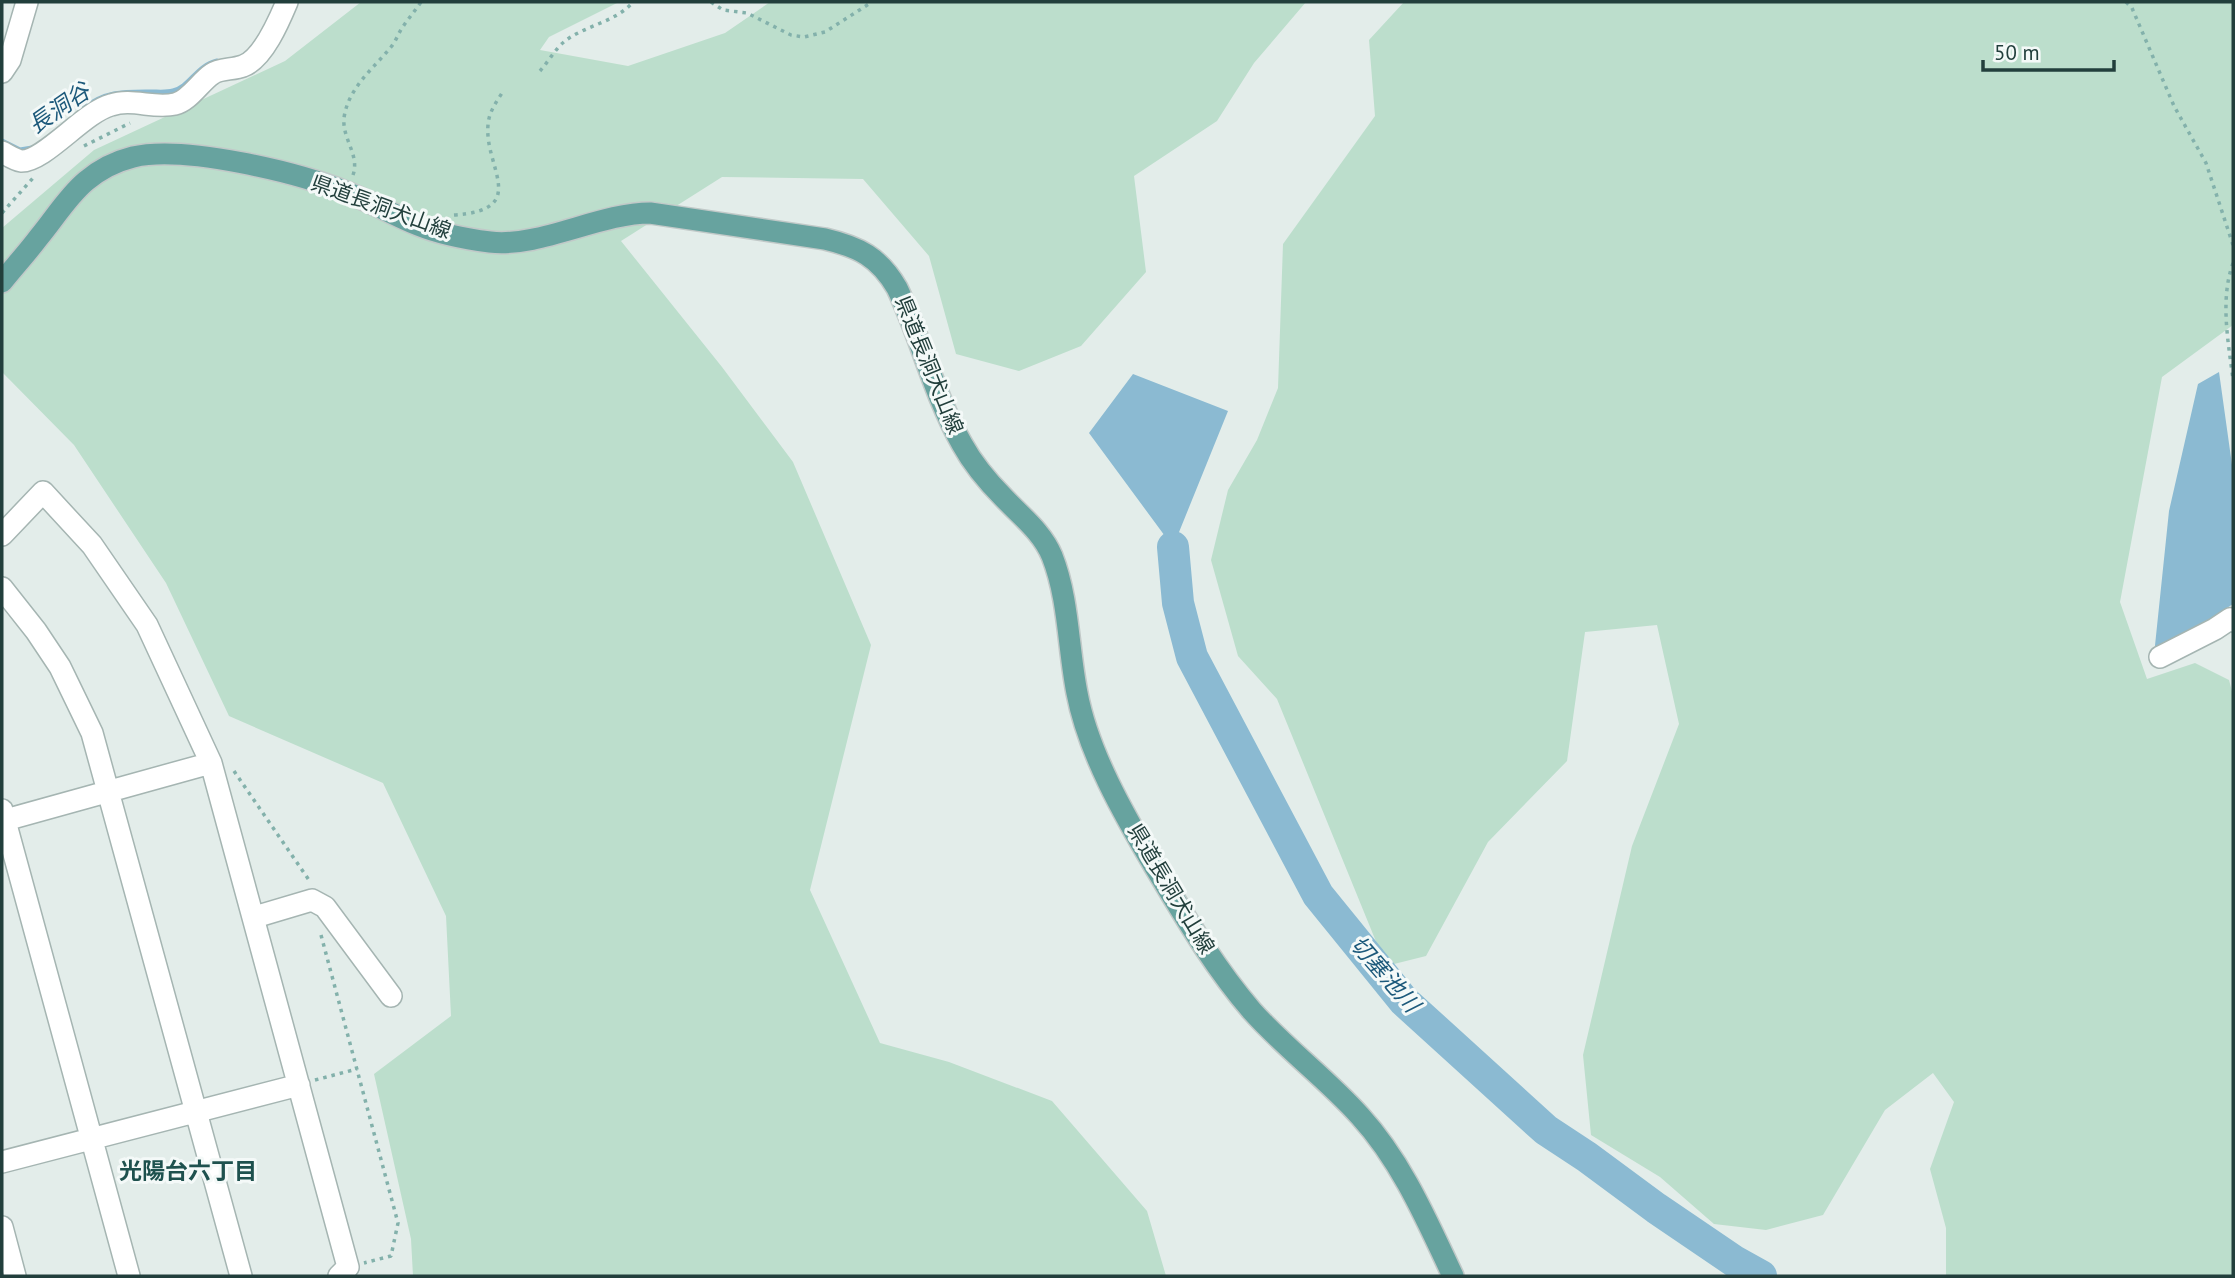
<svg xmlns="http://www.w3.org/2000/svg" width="2235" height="1278" font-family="'PT Sans','Noto Sans JP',sans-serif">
<rect width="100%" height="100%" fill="#e3edea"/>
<path fill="#bcdecc" d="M361,2H619L549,37L540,50L628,66L725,33L770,2H1306L1254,63L1217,121L1134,176L1146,272L1081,346L1019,371L956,354L929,256L863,179L722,177L621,241L722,367L793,462L871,645L810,890L880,1043L949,1062L1052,1101L1147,1211L1166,1276H413L411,1239L374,1074L451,1016L446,916L383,783L229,716L166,583L74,445L2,372V228L94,150L285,61Z
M1404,2H2233V325L2162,377L2120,602L2147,679L2195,663L2229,680L2233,695V1276H1946V1228L1930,1169L1954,1102L1933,1073L1885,1110L1823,1215L1766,1230L1714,1224L1660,1177L1591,1135L1583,1055L1632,846L1679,724L1657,625L1585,632L1567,761L1488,842L1426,956L1386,966L1277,699L1238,656L1211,560L1228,490L1257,440L1278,388L1283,244L1375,116L1369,40Z"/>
<path fill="#8bbad2" d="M2219,372L2233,472V604L2154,655L2169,511L2198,384Z
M1133,374L1228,411L1173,547L1089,433Z"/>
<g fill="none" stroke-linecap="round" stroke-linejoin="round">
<path stroke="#8bbad2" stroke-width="5" d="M84,108C106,91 124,92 151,92C158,92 166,93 173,91C190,87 196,66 217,61
M2,141L20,150L32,148"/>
<path stroke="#8bbad2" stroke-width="32" d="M1173,547L1178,603L1192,657L1318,895L1404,1001L1546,1130L1587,1157L1656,1208L1734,1261L1761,1276"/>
<defs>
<path id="minor" d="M2,72L10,60L27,2
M2,152C7,155 15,160 21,161C44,162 84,112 111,105C132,98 154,109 175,104C189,101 200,82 212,74C220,68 233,70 243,66C263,59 279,21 287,2
M2,535L43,492L92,545L147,625L211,763L348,1267L339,1276
M2,588L36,631L60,667L92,733L241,1276
M2160,657L2215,629L2230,619L2233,621
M2,810L129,1276
M2,821L211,763
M255,917L312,900L325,907L391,996
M2,1162L299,1085
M2,1227L15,1276"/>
<path id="major" d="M2,282C14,267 27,253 39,237C55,218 67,197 86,181C99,170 117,161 133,157C184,145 297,172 346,192C370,201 393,215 418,225C440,234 466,239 490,242C539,248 600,213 650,213L825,239C859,247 879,257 897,288C921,338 934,395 962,444C973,464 988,482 1004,498C1022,517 1042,532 1052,556C1069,599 1068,648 1077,693C1088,752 1124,815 1155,867C1185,917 1214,967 1252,1011C1285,1048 1327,1079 1360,1116C1402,1162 1427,1221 1453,1276"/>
</defs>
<use href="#minor" stroke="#a5b5b2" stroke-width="24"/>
<use href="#major" stroke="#c1c9c8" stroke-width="24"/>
<path stroke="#83b1ab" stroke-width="3.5" stroke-dasharray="3.5 5" stroke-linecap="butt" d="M711,2L723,10L747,13L791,35L804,37L825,32L872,2
M2126,2L2132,8L2174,106L2206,163L2233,245
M540,71C548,62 556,48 565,41C586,25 616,22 633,2
M84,146L130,123
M353,175C360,155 342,139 344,118C348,88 373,69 391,47C396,41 398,34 402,28C408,19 415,11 421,2
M2,213L33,178
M454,215C531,210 484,167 488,125C489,111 497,101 504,90
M2233,263C2220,299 2228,341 2233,379
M234,771L311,883
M321,935L398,1223L391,1256L364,1263
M315,1080L357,1069"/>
<use href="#minor" stroke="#fff" stroke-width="21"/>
<use href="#major" stroke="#67a39f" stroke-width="21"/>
</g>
<g text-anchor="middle" stroke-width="6" stroke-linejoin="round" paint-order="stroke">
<g font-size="21" fill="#223f3c" stroke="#f4f9f8">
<text transform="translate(381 207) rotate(20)" y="7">県道長洞犬山線</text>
<text transform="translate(929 365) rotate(68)" y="7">県道長洞犬山線</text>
<text transform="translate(1171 889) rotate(59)" y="7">県道長洞犬山線</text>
</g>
<g font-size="23" font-style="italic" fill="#1c597b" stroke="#f4f9f8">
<text transform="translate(59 108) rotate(-35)" y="8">長洞谷</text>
<text transform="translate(1385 974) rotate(49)" y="8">切塞池川</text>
</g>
<g font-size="23" font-weight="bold" fill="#1e514e" stroke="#f4f9f8">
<text x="188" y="1179">光陽台六丁目</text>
</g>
</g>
<rect width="2235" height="1278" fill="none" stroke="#223f3c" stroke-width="7"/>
<path d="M1983 60v10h131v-10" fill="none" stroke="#223f3c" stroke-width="3.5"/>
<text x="1994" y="60" font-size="21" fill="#223f3c" stroke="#f4f9f8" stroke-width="5" paint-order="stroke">50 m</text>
</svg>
